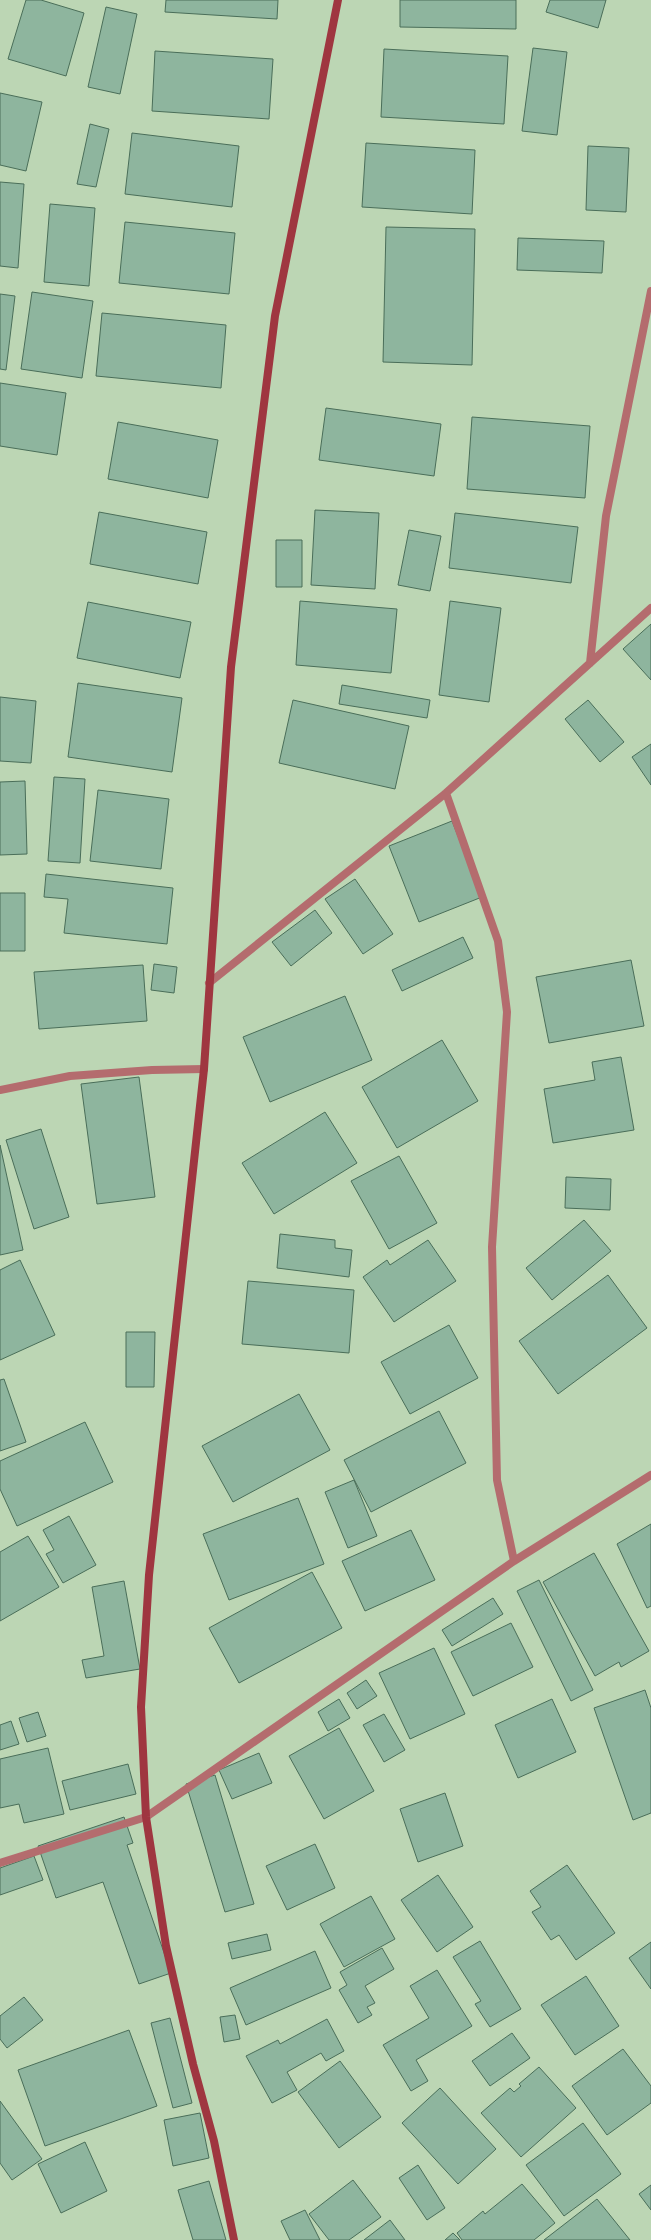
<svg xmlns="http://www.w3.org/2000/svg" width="651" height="2240" font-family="'PT Serif',serif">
<rect width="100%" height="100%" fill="#bcd6b4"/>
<path fill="#8eb59e" stroke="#4a6e59" d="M26,0H41L84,13L66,76L8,59Z
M166,0H278L277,19L165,12Z
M400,0H516V29L400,27Z
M550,0H606L598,28L546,12Z
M106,7L137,14L120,94L88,87Z
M533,48L567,52L557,135L522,131Z
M384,49L508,56L504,124L381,117Z
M155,51L273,59L269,119L152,111Z
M0,93L42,102L26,171L0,165Z
M90,124L109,129L96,187L77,184Z
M132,133L239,146L232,207L125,194Z
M366,143L475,150L472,214L362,207Z
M588,146L629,148L626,212L586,210Z
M0,182L24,184L18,268L0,266Z
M50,204L95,208L89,286L44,282Z
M125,222L235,233L229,294L119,283Z
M386,227L475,229L472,365L383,362Z
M518,238L604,241L602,273L517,270Z
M32,292L93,301L82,378L21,369Z
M0,294L15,296L6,370L0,369Z
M102,313L226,325L221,388L96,376Z
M0,383L66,393L57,455L0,446Z
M326,408L441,424L434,476L319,460Z
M472,417L590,426L585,498L467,489Z
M118,422L218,440L208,498L108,479Z
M315,510L379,513L375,589L311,585Z
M99,512L207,532L198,584L90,564Z
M455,513L578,527L571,583L449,568Z
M409,530L441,536L430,591L398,585Z
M276,540H302V587H276Z
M300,601L397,609L391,673L296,665Z
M450,601L501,608L489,702L439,695Z
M88,602L191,622L180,678L77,658Z
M651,624V680L623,649Z
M78,683L182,698L172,772L68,757Z
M342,685L430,700L427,718L339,704Z
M0,697L36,701L31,763L0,761Z
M293,700L409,726L395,789L279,763Z
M588,700L624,742L600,762L565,719Z
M651,744V785L632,757Z
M54,777L85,779L80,863L48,861Z
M25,781L27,854L0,855V782Z
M98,790L169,799L161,869L90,861Z
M452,821L482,897L419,922L389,846Z
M46,874L173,888L167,944L64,933L68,899L44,897Z
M355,879L393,934L363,954L325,899Z
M0,893H25V951H0Z
M315,910L332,933L291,966L272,942Z
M463,937L473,958L402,991L392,970Z
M631,960L644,1026L549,1043L536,977Z
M154,964L177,967L174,993L151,990Z
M143,965L147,1021L39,1029L34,972Z
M345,996L372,1060L270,1102L243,1037Z
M442,1040L478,1101L397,1148L362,1087Z
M621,1057L634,1130L553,1143L544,1089L595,1080L592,1062Z
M139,1077L155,1197L97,1204L81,1084Z
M325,1112L357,1163L274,1214L242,1163Z
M41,1129L69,1217L34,1229L6,1140Z
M0,1145L23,1250L0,1255Z
M399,1156L437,1223L389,1249L351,1181Z
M566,1177L611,1179L610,1210L565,1208Z
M584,1220L611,1251L552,1300L526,1268Z
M280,1234L335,1240V1248L352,1250L349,1277L277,1268Z
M428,1240L456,1281L394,1322L363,1277L387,1260L390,1265Z
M20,1260L55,1335L0,1360V1270Z
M608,1275L647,1328L558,1394L519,1341Z
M248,1281L354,1290L349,1353L242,1344Z
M449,1325L478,1378L410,1414L381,1362Z
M126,1332H155L154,1387H126Z
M4,1379L26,1442L0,1451V1380Z
M299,1394L330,1450L233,1502L202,1446Z
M439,1411L466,1463L371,1512L344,1460Z
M85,1422L113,1482L17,1526L0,1489V1461Z
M354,1480L377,1536L348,1548L325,1492Z
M298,1498L324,1564L229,1600L203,1534Z
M69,1516L96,1565L63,1583L46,1554L54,1550L43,1530Z
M651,1524V1606L647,1608L617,1544Z
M411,1530L435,1580L365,1611L342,1561Z
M28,1536L59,1587L0,1621V1552Z
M594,1553L649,1651L621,1667L619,1662L595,1676L543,1582Z
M312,1572L342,1628L239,1683L209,1628Z
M539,1580L593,1690L571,1701L517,1591Z
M124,1581L140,1669L86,1678L82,1660L104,1656L92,1587Z
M493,1598L503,1614L452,1646L442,1630Z
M511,1623L533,1667L473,1696L451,1652Z
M434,1648L465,1714L410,1739L379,1673Z
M366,1680L377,1696L357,1709L347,1693Z
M645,1690L651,1708V1813L633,1820L594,1708Z
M339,1699L350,1718L328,1731L318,1712Z
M552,1699L576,1752L518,1778L495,1725Z
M38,1712L46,1736L27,1742L19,1718Z
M384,1714L405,1750L384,1762L363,1725Z
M11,1721L19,1744L0,1750V1725Z
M339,1728L374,1791L324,1819L289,1756Z
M48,1748L64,1814L24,1823L19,1804L0,1808V1759Z
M259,1753L272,1783L232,1799L219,1770Z
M128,1764L136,1794L70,1810L62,1781Z
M215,1775L254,1904L225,1912L186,1784Z
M445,1793L463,1846L418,1862L400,1809Z
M124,1817L133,1843L127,1845L171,1973L139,1984L103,1882L56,1898L38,1846Z
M315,1844L335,1888L287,1910L266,1866Z
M34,1856L43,1880L0,1895V1868Z
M567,1865L615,1933L576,1960L559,1935L551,1940L532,1912L541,1907L530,1891Z
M438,1875L473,1927L437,1952L401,1900Z
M371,1896L395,1939L344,1967L320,1924Z
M267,1934L271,1950L232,1959L228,1943Z
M480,1941L521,2009L490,2027L475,2004L481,2001L453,1957Z
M651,1942V1989L629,1958Z
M382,1948L394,1969L365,1986L375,2003L367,2007L372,2015L358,2023L339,1990L347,1985L340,1972Z
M315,1951L331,1988L246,2025L230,1988Z
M437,1970L472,2026L416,2060L428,2081L411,2091L383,2045L429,2018L410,1986Z
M586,1976L619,2026L575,2055L541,2005Z
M24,1997L43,2020L7,2048L0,2039V2016Z
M235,2015L240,2039L224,2042L220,2017Z
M170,2018L192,2103L173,2108L151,2023Z
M327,2019L344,2051L326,2061L321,2053L287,2072L297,2090L272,2103L246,2056L278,2040L280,2044Z
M129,2030L157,2106L45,2146L18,2070Z
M512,2033L530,2058L490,2086L472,2061Z
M623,2049L651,2086V2103L607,2135L572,2086Z
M340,2061L381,2117L339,2148L298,2092Z
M539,2067L576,2108L521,2157L481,2113L510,2088L514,2092L521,2086L519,2084Z
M440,2088L496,2149L458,2184L402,2123Z
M0,2101L42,2159L12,2180L0,2163Z
M200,2113L209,2158L173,2166L164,2120Z
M583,2123L621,2174L564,2216L526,2165Z
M85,2142L107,2191L61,2213L38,2164Z
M418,2165L445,2208L427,2220L399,2178Z
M353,2180L381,2217L349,2240H329L309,2214Z
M209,2181L226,2240H193L178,2190Z
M522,2184L555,2223L534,2240H462L457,2233L483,2211L485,2214Z
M651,2185V2210L639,2194Z
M597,2199L630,2240H544Z
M305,2210L320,2240H290L281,2221Z
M390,2220L405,2240H364Z
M453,2233L460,2240H445Z"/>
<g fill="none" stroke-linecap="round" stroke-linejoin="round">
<path stroke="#b46c6e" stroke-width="8" d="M590,663L606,516L651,291
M446,793L498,941L507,1012L492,1247L497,1480L514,1561
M209,983L446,793L651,608
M0,1090L70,1076L152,1070L204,1069
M0,1863L146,1817L514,1561L651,1475"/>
<path stroke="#9f3640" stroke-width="8" d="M234,2240L214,2141L193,2064L166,1946L146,1817L141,1707L149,1575L204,1069L231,667L275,316L338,0"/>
</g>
</svg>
